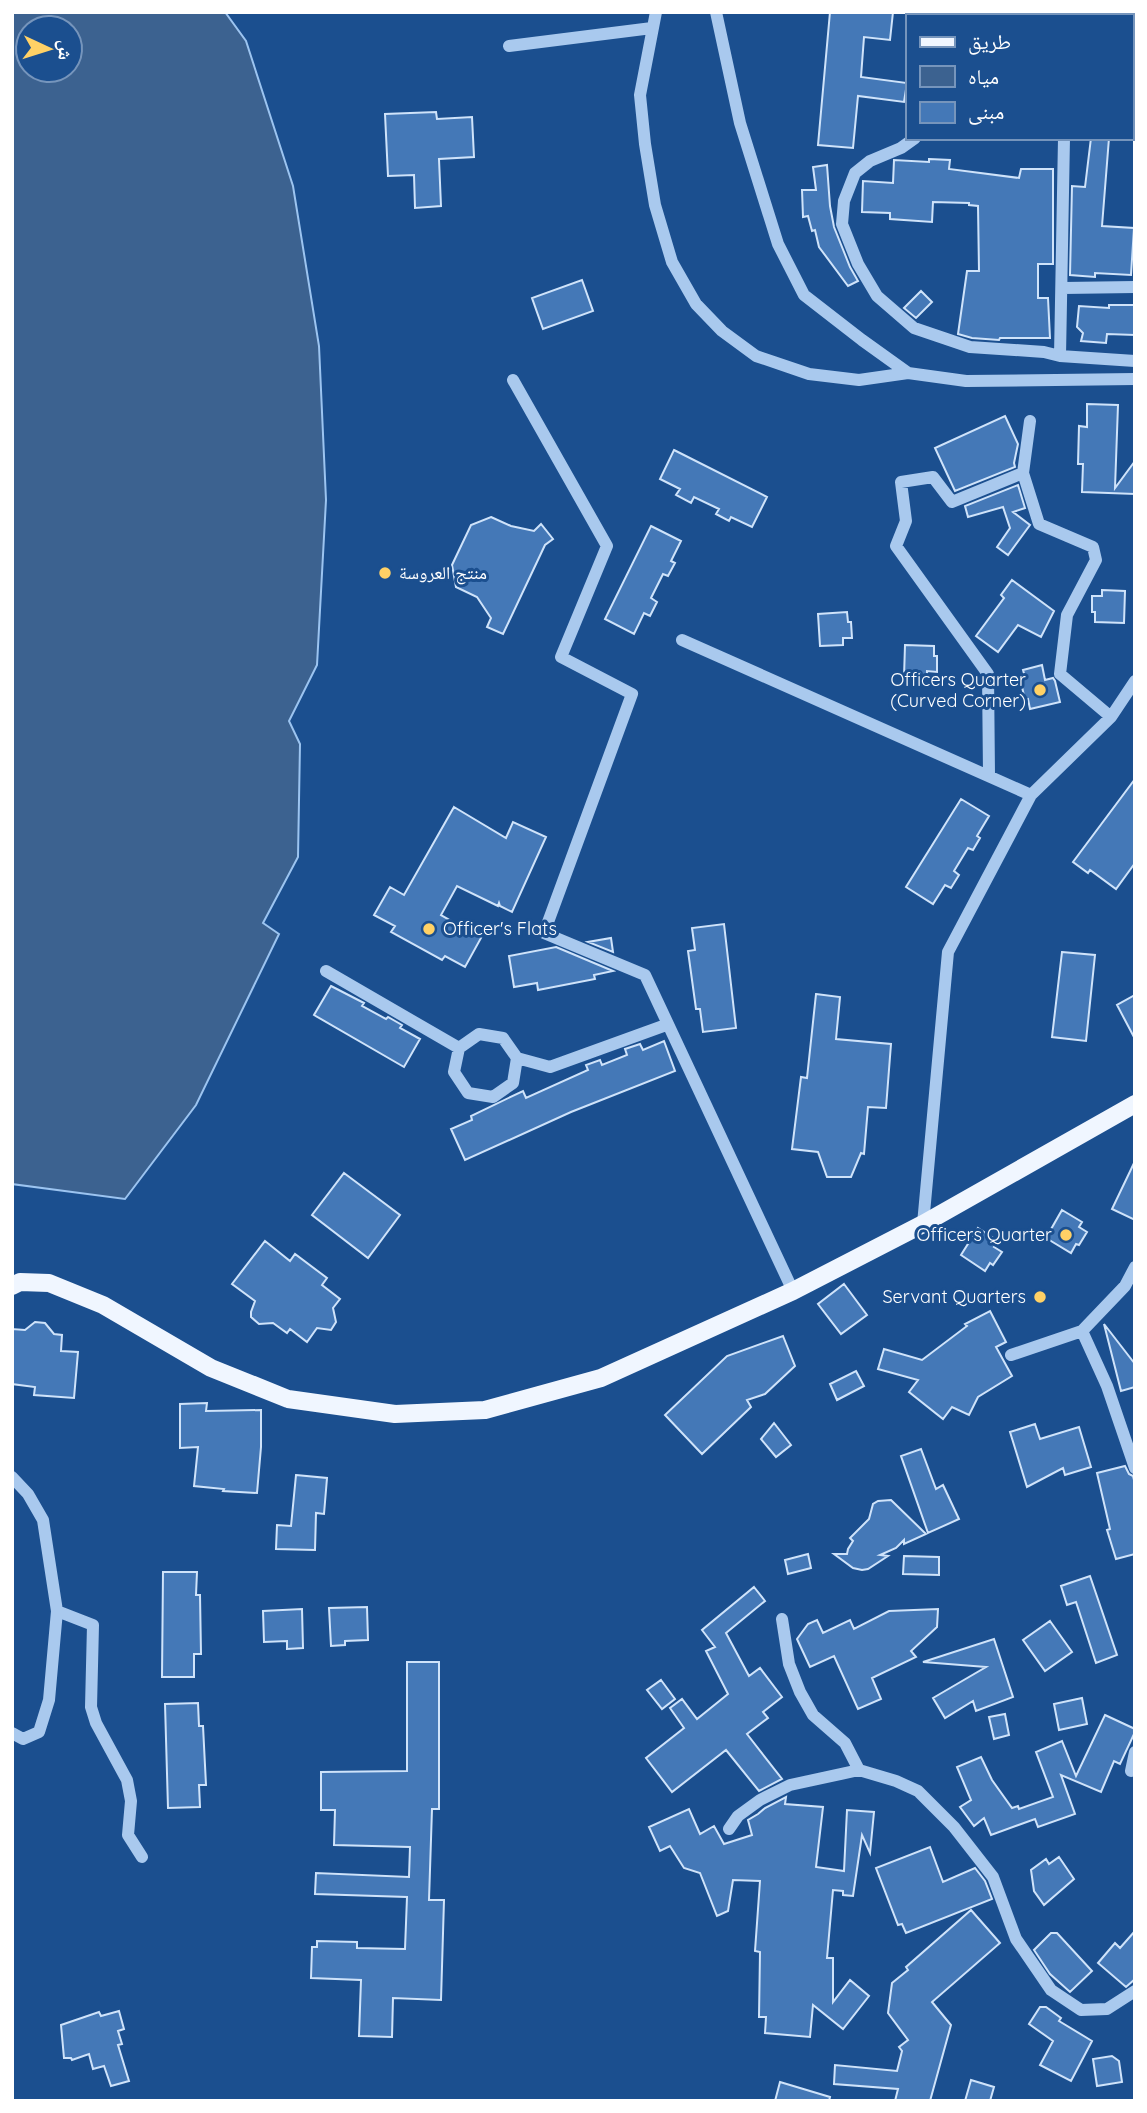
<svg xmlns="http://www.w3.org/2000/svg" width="1147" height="2113" font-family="Quicksand,'Noto Naskh Arabic',sans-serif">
<rect width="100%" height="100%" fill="#1b4f8f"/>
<path fill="#3c6290" stroke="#9cc4f0" stroke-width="2" fill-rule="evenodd" d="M12,12H225L246,41L293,186L319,346L326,500L317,665L289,721L300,744L298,857L263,923L279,934L196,1105L125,1199L12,1184ZM28,28H70V70H28Z"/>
<path fill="#4478b7" stroke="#cfe3fa" stroke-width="2" d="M830,12H893L890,40L864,37L861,77L907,83L904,102L858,96L853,148L818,145Z
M436,112L437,119L472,117L474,157L439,159L441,206L415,208L414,175L388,176L385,114Z
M1091,138H1109L1102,226L1134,228L1131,275L1095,273V277L1070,275L1072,186L1085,187Z
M929,159L950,160L949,169L1019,178L1021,169H1053V264H1038V298H1048L1050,338H1000L999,340L972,338L958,334L967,271H979L978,206L969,205V203L933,202L932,222L890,219V213L862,212L863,181L893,183L894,160L929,162Z
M827,165L830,206L834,227L850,267L858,281L848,286L819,247L815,230L812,231L808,216L803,217L802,190H816L813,167Z
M582,280L593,311L543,329L532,298Z
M921,291L932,302L916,318L904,308Z
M1109,305H1135V335L1107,334L1106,343L1081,341L1083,333L1077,327L1079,306L1109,308Z
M1087,404L1118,405L1115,488L1135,461V494L1082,492L1083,464H1078L1079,426L1087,427Z
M1005,416L1018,444L1014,463L1015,467L955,491L935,448Z
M674,450L767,497L752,527L731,517L729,521L716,514L719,509L694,497L691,503L676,495L680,489L660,479Z
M1018,485L1025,508L1013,512L1030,525L1008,555L997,547L1010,528L1003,507L968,517L965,506Z
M491,517L511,526L534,531L541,524L553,539L545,545L503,634L487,627L491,618L477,597L456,587L452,565L471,525Z
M651,526L681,541L671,561L675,563L668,576L663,574L651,598L657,602L650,616L644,613L634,634L605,619Z
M1012,580L1054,611L1041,637L1018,625L998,652L976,636L1004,598L1001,595Z
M1102,590L1125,591L1124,623L1095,622V612H1092V596H1102Z
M847,612L848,622H851L852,638H843V645L820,646L818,614Z
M905,645L934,646V656H937V672L927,671V678L904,677Z
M1042,665L1045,680L1053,678L1055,681L1060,702L1030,709L1028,699L1025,700L1020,678L1025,677L1023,670Z
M1135,779V863L1116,889L1090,870L1088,873L1073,862Z
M961,799L989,816L977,836L980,838L973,850L968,848L954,871L959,875L951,888L945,885L933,904L906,887Z
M454,807L506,838L513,822L546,837L512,912L500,906L499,903L498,906L457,886L441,915L481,938L465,967L445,956L442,960L391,932L395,926L374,915L390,887L404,895Z
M724,924L736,1028L703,1032L700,1009H696L688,951L695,950L692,928Z
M611,938L613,952L588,942Z
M556,947L613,971L594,975L595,979L538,990L537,983L514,987L509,956Z
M1062,952L1095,955L1086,1041L1052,1037Z
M331,986L364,1003L362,1006L386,1019L388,1017L402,1025L400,1028L420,1039L404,1067L314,1015Z
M816,994L840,997L836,1039L891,1044L886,1108L868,1107L864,1154L861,1153L851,1177H827L818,1152L792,1149L801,1077L807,1078Z
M1135,995V1039L1117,1005Z
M664,1041L675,1071L571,1112L465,1160L451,1129L472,1120L471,1116L523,1091L526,1098L588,1070L586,1065L600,1060L602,1065L627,1055L625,1049L640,1044L643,1050Z
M1135,1161V1220L1112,1209Z
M344,1173L400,1215L368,1258L312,1215Z
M1062,1210L1082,1222L1079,1227L1087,1232L1079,1245L1076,1244L1071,1253L1046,1238Z
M978,1228L998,1241L994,1247L1002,1252L993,1265L990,1263L985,1271L961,1255Z
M265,1241L290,1261L295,1254L327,1278L322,1285L340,1299L333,1308L336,1322L331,1330L317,1328L307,1342L290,1329L287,1333L273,1323L259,1324L251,1317V1312L255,1301L232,1284Z
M844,1284L867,1315L841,1334L818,1304Z
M990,1311L1006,1342L996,1347L1012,1376L978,1397L969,1415L952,1407L943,1419L909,1392L918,1380L878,1369L884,1349L922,1360L967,1326L965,1324Z
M35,1322L45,1323L54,1334L62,1335L61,1351L78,1352L74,1398L34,1395L35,1387L12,1384V1329L25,1330Z
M1104,1324L1135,1364V1387L1121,1391Z
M783,1336L795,1366L765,1394L747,1400L751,1407L702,1454L665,1415L727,1356Z
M856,1371L864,1386L837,1400L830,1384Z
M207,1403L206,1411L261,1410V1447L257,1493L223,1491L224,1489L194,1486L198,1447L180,1448V1404Z
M774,1423L791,1445L776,1457L761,1439Z
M1035,1424L1040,1439L1079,1427L1091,1467L1065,1475L1063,1468L1027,1487L1010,1432Z
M921,1449L936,1489L943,1485L959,1519L928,1533L901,1456Z
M1125,1466L1129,1474L1133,1476L1135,1484V1554L1116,1559L1107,1530L1110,1529L1097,1473Z
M296,1475L327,1478L324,1514L316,1513L315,1550L276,1549L277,1525L291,1526Z
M891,1500L926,1534L904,1544V1540L896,1548L880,1555L888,1556L868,1569L862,1570L853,1568L834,1554H847L848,1549L853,1541L850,1538L869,1519L873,1504L878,1501Z
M808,1554L811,1568L788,1574L785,1560Z
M904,1556L939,1557V1575L903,1574Z
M163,1572H197L196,1595H200L201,1654H194V1677H162Z
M1090,1576L1117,1655L1096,1663L1076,1602L1067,1605L1061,1586Z
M754,1587L765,1601L726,1633L749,1676L760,1668L782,1697L763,1712L768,1718L747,1734L782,1779L759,1791L726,1750L672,1792L646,1758L684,1728L670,1708L682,1699L697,1719L728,1694L706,1651L715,1647L702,1630Z
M367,1607L368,1640L345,1641V1645L331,1646L329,1608Z
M302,1609L303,1648L287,1649V1641L264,1642L263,1611Z
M938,1609L937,1627L911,1651L916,1657L872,1678L881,1699L858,1709L834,1656L810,1667L797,1639L808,1624L817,1620L823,1633L850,1620L854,1629L889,1611Z
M1050,1621L1072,1652L1045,1671L1023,1640Z
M994,1639L1013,1697L976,1711L973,1701L945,1718L933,1698L986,1667L923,1662Z
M407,1662H439V1809H432L429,1900H444L441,2000L393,1998L392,2037L359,2036L361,1980L311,1978L312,1947H317V1941L357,1942V1948L405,1949L407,1897L315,1894L316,1873L409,1877L410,1847L334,1845L335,1810H321V1772L407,1771Z
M661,1680L675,1699L662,1709L647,1690Z
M1082,1698L1087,1724L1059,1730L1054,1704Z
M198,1703L199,1726H203L206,1785H199L200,1807L168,1808L165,1704Z
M1005,1714L1009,1735L994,1739L989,1717Z
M1105,1715L1135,1729V1732L1120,1764L1114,1761L1101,1792L1061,1775L1075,1814L1038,1827L1035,1819L991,1835L984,1818L974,1826L960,1807L971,1800L957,1767L981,1757L992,1780L1012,1808L1018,1806L1019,1809L1053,1797L1036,1752L1062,1741L1076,1776Z
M786,1797L785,1804L823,1807L816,1867L844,1871L847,1810L874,1812L870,1853L862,1835L853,1896L843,1895V1891L833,1890L827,1958H833V2002L850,1980L869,1996L843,2029L813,2005L810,2037L765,2033L766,2017H759L760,1952L755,1951L760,1881L733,1880L728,1911L717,1916L700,1873L684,1868L670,1846L660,1851L649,1827L689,1809L700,1834L714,1826L724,1844L752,1835L748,1820L758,1814L765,1808Z
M930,1847L943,1882L975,1868L985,1881L992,1899L906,1933L902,1924L898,1925L876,1868Z
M1059,1857L1074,1879L1044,1905L1034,1891L1031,1870L1046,1859L1049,1864Z
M971,1910L1000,1943L932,2002L951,2025L930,2101H895L898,2089L834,2084L835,2065L897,2071L902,2051L899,2047L908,2040L888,2013L892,1983L908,1970L906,1967Z
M1135,1931V1979L1126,1987L1098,1963L1115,1943L1120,1948Z
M1051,1933H1057L1092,1971L1070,1992L1050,1974L1034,1950Z
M1040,2007H1046L1061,2018L1059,2021L1092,2041L1071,2081L1040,2065L1053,2041L1029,2024Z
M119,2011L124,2029L118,2031L122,2044L118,2045L129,2081L111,2086L104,2066L93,2069L89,2054L72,2060L71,2058H64L61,2025L99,2012L101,2016Z
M1112,2056L1119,2061L1122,2082L1097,2086L1093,2059Z
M971,2080L994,2087L990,2101H965Z
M780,2082L830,2097L829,2101H775Z"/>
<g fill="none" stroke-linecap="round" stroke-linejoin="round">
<path stroke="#a9c9ee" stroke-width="12" d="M656,12L640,95L645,144L655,205L672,262L696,304L722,331L756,356L809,374L859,380L908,373L966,381L1135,379
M716,12L740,123L778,244L804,295L862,340L908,373
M917,16L918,12
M1131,24L1135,20
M509,46L652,28
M915,138L901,148L870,161L855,173L844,201L842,224L858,264L877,296L914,328L970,347L1044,352L1060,356L1135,361
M1063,288L1135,287
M1060,356L1064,138
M513,380L607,546L561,657L632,694L544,933L645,975L793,1291
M1030,421L1023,473L1039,524L1093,547L1096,560L1067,615L1060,674L1111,717
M682,640L1031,795
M989,775L988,674L896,546L906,521L901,482L933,477L952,502L1023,473
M326,971L459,1048
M479,1034L503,1038L517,1058L513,1083L493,1097L468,1093L454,1072L459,1048Z
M517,1058L550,1067L666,1025
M923,1224L948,952L1031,795L1111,717L1135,681
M1082,1331L1107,1386L1135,1468
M1011,1355L1082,1331L1125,1286L1135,1267
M12,1477L28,1494L43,1520L57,1611L49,1700L39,1732L23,1739L12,1733
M57,1611L93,1625L91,1707L96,1723L127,1780L131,1801L128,1835L142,1857
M782,1619L789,1664L800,1692L813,1715L845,1743L859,1770
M1131,1771L1135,1752
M729,1829L738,1816L760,1800L790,1785L859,1770L896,1781L918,1791L954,1827L993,1877L1016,1939L1051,1990L1081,2010L1107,2009L1135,1991"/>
<path stroke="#f0f6ff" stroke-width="18" d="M12,1286L20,1282L49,1283L103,1305L211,1368L288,1399L395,1414L485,1410L601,1378L793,1291L923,1224L1135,1104"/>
</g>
<g fill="#ffd166" stroke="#1b4f8f" stroke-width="2.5">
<circle cx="385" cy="573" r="7"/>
<circle cx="1040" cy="690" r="7"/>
<circle cx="429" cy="929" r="7"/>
<circle cx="1066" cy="1235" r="7"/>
<circle cx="1040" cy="1297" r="7"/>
</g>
<g text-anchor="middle" stroke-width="6" stroke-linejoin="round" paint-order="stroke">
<g font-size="18" fill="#fff" stroke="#1b4f8f" text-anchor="end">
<text x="399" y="579" text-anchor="start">منتج العروسة</text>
<text x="1026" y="686">Officers Quarter<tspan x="1026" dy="21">(Curved Corner)</tspan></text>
<text x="443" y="935" text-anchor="start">Officer's Flats</text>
<text x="1052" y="1241">Officers Quarter</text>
<text x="1026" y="1303">Servant Quarters</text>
</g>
</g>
<rect width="1147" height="2113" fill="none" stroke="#ffffff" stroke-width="28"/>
<rect x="906" y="14" width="228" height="126" fill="#1b4f8f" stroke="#7695bc" stroke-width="2"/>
<rect x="920" y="37" width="35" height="10" fill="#f0f6ff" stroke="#7695bc" stroke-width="2"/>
<text x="968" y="49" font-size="21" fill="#ffffff">طريق</text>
<rect x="920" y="66" width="35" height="21" fill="#3c6290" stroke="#7695bc" stroke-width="2"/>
<text x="968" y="84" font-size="21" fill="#ffffff">مياه</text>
<rect x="920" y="102" width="35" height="21" fill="#4478b7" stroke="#7695bc" stroke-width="2"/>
<text x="968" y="119" font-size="21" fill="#ffffff">مبنى</text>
<g transform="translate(49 49) rotate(94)"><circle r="33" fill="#1b4f8f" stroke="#7695bc" stroke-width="2"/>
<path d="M0-5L12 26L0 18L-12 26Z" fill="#ffd166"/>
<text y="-10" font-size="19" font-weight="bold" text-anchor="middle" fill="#ffffff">ش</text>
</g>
</svg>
